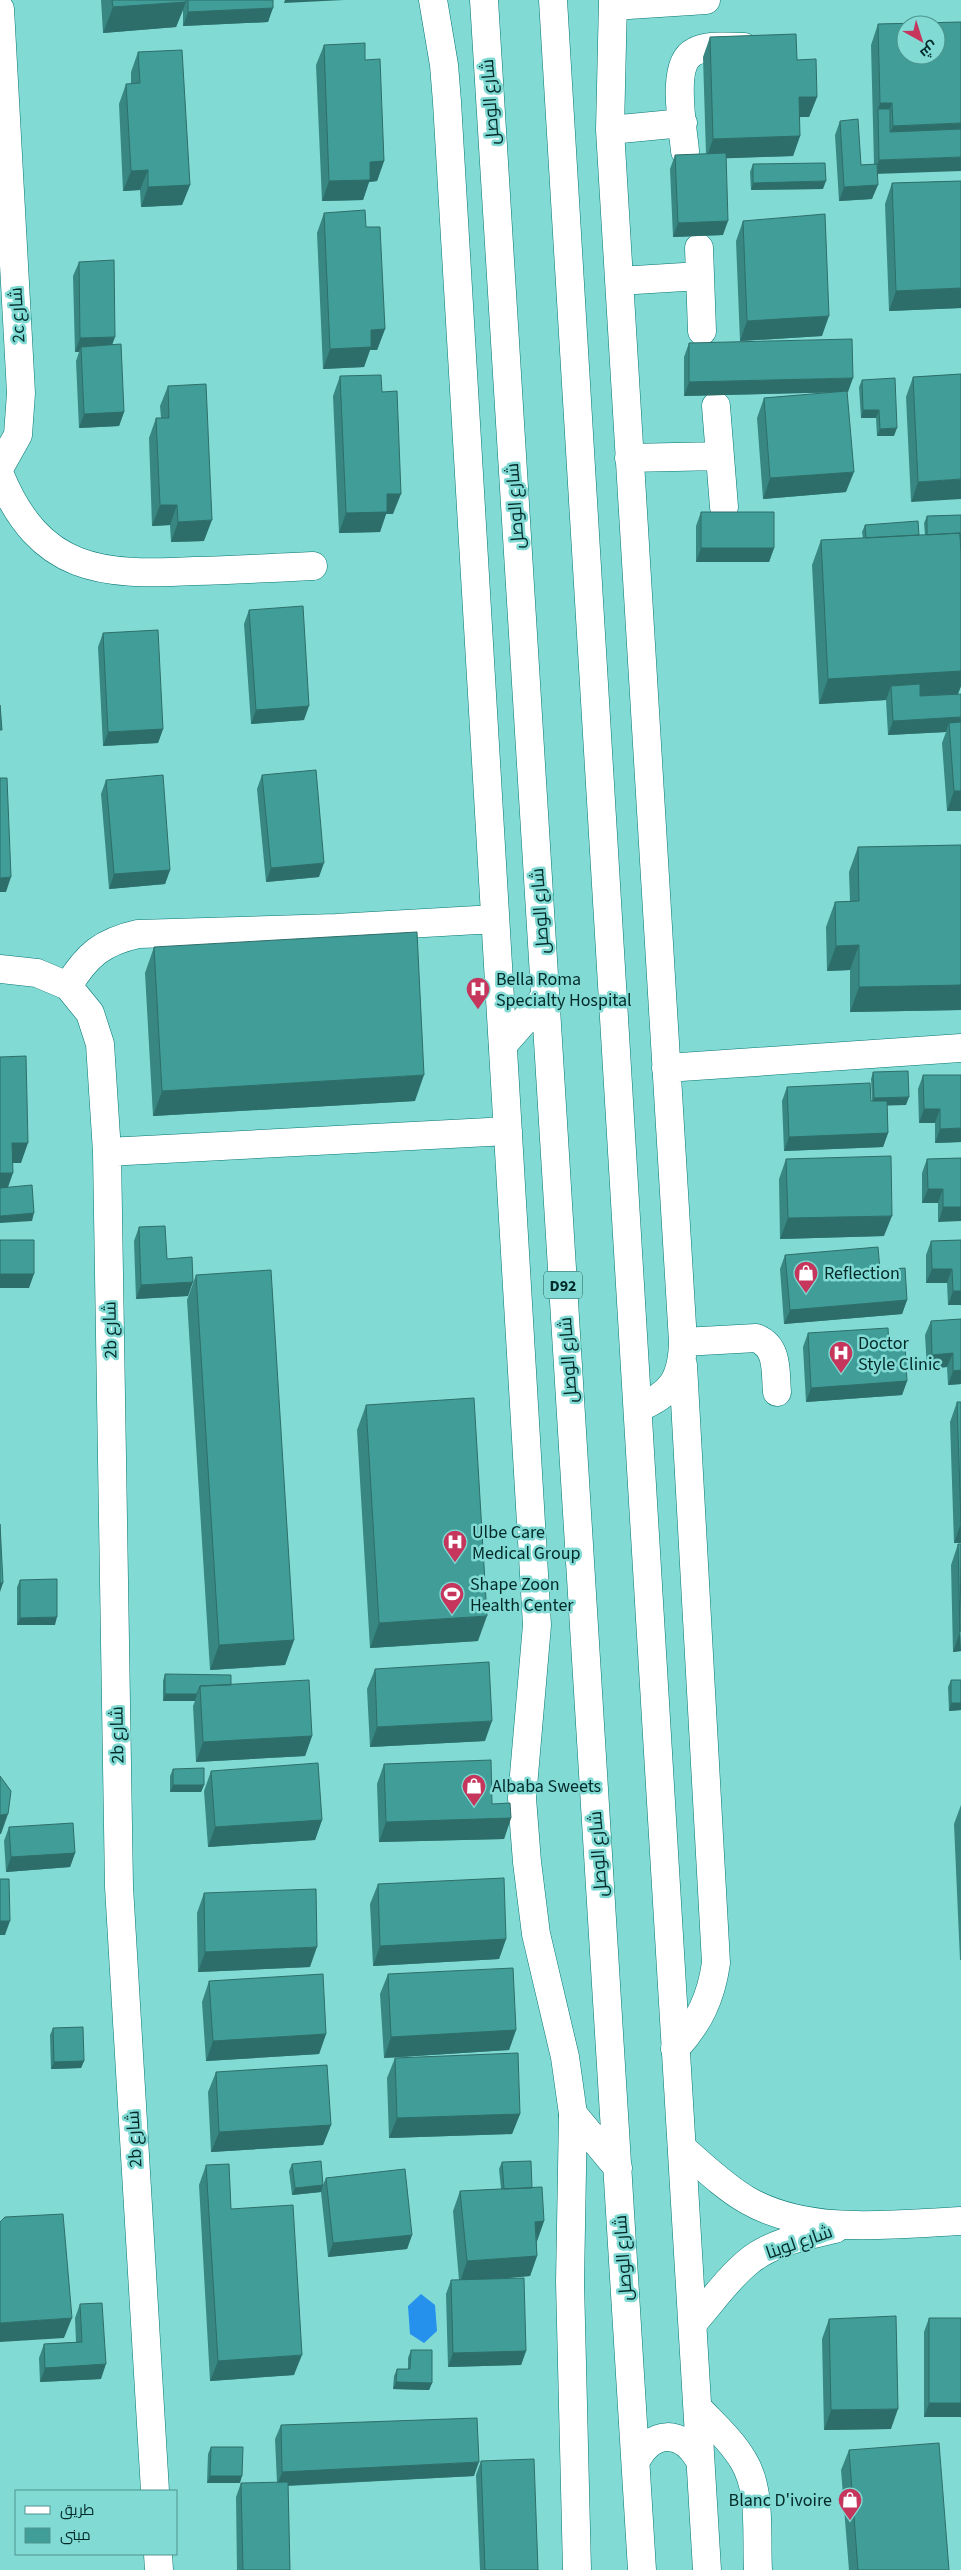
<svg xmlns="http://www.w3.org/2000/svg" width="961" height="2570" font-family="'Source Sans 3',Cairo,sans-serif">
<rect width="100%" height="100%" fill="#81dad4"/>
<path fill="#2591ec" d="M421,2294L435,2305L437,2331L424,2343L410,2334L408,2306Z"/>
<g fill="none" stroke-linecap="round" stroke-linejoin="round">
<defs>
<path id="minor" d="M433,0L444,65L447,102L537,1625L522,1798L527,1862L536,1934L565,2057L573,2114L570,2282L577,2570
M613,0L610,130L683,1342C682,1379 672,1394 638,1408
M613,6L706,0
M0,9L21,393L18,435L0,467
M610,130L683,123
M685,151C683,128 670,64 694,52C707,44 729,47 744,47
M699,248L702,331
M619,281L700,276
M716,406L724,507
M629,458L720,456
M0,475C40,572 101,576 195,571C234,570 273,568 313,566
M0,969L37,973L68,986L90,1013L100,1044L107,1152L119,1887L155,2491
M68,986C87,955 102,942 138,934L336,928L495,919
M666,1068L961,1048
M107,1152L508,1131
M683,1342L756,1338C779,1347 775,1371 777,1392
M675,2049C699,2023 711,1998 716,1963L683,1365
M682,2148C703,2166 723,2186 747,2200C809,2236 893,2224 961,2221
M693,2323C711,2303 727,2279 748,2262C772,2242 806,2236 835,2229
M698,2408C713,2424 732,2441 743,2460C762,2490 756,2536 758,2570
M158,2554L159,2570"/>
<path id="major" d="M484,0L642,2570
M553,0L707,2570
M503,1045L545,997
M573,2114L618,2168
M636,2461C652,2430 681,2429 699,2459"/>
</defs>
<use href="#minor" stroke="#057671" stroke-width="29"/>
<use href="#major" stroke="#057671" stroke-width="29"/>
<use href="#minor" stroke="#fff" stroke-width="28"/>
<use href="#major" stroke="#fff" stroke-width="28"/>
</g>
<path fill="#388782" d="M101,0H273L268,22L183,26V10L176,27L103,33Z
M961,22L877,174L872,199L839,201L835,135L840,121L861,165L874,164L871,45L878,24Z
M710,37L797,60L817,97L809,117H800V136L793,156L726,158L723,235L673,237L670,169L675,155L706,154L703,57Z
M324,45L365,60L384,161L377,181L369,182L363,200L322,201L316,65Z
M138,52L190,185L182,205L141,207L140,190L123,191L119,104L126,84H131V72Z
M753,164L823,189L751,190L750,172Z
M961,181V308L889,311L885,204L892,183Z
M324,213L366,227L385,329L377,350H370L364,367L323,369L317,233Z
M743,221L822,336L740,341L736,241Z
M79,262L112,345L124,412L119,426L79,428L76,361L79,352H75L73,276Z
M689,343L848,392H847L846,492L763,499L757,418L764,398L844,392L684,396V357Z
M961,374L911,502L906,397L913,377Z
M340,376L382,392L393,514H386L380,532L339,533L333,396Z
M862,380L894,436H877L876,418H861L859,387Z
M168,386L204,541L171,542L170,525L152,526L149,438L156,418H161L160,406Z
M701,512L774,548L769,562H696V526Z
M961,515V544H960L961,686L958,694L961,811H947L942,743L946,732L888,735L886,700L819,704L812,565L821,540L863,538L862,532L865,525L919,535H925L924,523L927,516Z
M249,610L304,720L251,724L244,624Z
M103,633L163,729L158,743L103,746L98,647Z
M262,775L319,877L266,882L257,789Z
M106,780L170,870L165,884L109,889L101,794Z
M961,845V1010L850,1012V970L827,971L826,927L835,902L850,901L849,872L858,847Z
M154,947L415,1101L153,1116L145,973Z
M873,1072L906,1105H887L888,1133L883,1147L784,1151L782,1101L787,1087L872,1101L871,1079Z
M923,1075H961V1142L935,1143V1123H919L918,1089Z
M961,1158L938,1222V1203H922V1173L927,1159Z
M786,1159L884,1236L780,1239L779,1179Z
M139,1227L167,1259L188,1296L136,1299L134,1241Z
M961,1240V1305H948L947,1283H926V1255L931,1241Z
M785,1255L907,1300L902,1314L784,1324L780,1269Z
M196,1275L294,1640L285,1665L210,1670L187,1300Z
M961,1319V1384L948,1385L947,1367L927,1369L925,1335L931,1321Z
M808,1333L889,1346L907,1381L902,1395L806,1402L803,1347Z
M957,1402H961V1543H954L950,1422Z
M366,1405L478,1641L370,1648L357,1430Z
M958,1544L961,1651L953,1652L951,1565Z
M20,1580L55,1625H17V1587Z
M375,1669L485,1741L370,1747L367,1689Z
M165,1674L231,1685L312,1736L305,1756L196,1762L193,1706L195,1701H163V1681Z
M951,1680H961V1710L949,1711L948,1687Z
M384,1764L492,1804L511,1818L504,1839L379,1842L377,1784Z
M173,1769L204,1785L201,1792H170V1776Z
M211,1771L322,1820L315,1840L208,1847L204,1791Z
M961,1805V1960H960L954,1824Z
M9,1827L75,1853L70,1867L6,1872L4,1841Z
M378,1884L506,1939L499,1959L373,1966L370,1904Z
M204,1893L310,1967L198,1972L197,1913Z
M388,1974L516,2030L509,2050L384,2058L380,1994Z
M209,1981L326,2034L319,2054L206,2061L202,2002Z
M53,2028L84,2061L81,2068L51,2069L50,2035Z
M395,2058L520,2114L512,2134L389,2138L387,2078Z
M216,2072L331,2125L323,2145L211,2152L208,2092Z
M502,2162L532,2188L544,2221L537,2241V2256L530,2276L494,2279L526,2351L521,2365L448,2367L446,2294L451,2280H459L453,2211L460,2191L501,2189L499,2169Z
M292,2164L323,2185L326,2178L412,2235L407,2249L328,2257L321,2192L292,2195L289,2171Z
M206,2165L231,2209L294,2375L210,2381L199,2185Z
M80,2304L101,2379L40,2382L39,2358L44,2344L76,2342L75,2318Z
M929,2318H961V2417H924V2332Z
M829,2319L891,2429L824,2430L822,2339Z
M411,2350L432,2383L429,2390L393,2389L394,2376L397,2369H408V2358Z
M281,2425L474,2476L288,2486L290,2570H237L236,2497L241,2483H277L275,2439Z
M211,2447L240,2483H207L208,2454Z
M849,2450L949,2570H849L841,2470Z
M481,2461L538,2570H480L476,2475Z"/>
<path fill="#2e6e6a" d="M285,0H344L284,3Z
M186,2L176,27L103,33L113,7Z
M273,8L268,22L183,26L188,12Z
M799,97H817L809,117H792Z
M880,103H892L885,123L878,109Z
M961,123V143L885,146L893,126Z
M800,136L793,156L706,159L713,139Z
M961,157V171L874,174L879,160Z
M384,161L377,181L369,182L363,200L322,201L329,181L370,162Z
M148,170L140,190L123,191L131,171Z
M826,181L823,189L751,190L753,183Z
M190,185L182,205L141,207L148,187Z
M878,185L872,199L839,201L844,187Z
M728,221L723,235L673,237L678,223Z
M961,288V308L889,311L896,291Z
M829,316L822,336L740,341L747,321Z
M385,329L377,350H370L364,367L323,369L330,349L371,330Z
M115,337L110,351L81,347L79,352H75L80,338Z
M853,378L848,392L684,396L689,382Z
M863,410H879L876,418H861Z
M124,412L119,426L79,428L84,414Z
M897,428L894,436H877L880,429Z
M854,472L846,492L763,499L770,478Z
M961,479V499L911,502L918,482Z
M387,494H401L393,514H386L380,532L339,533L346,513Z
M160,505H177L170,525L152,526Z
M212,520L204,541L171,542L178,522Z
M701,548H774L769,562H696Z
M961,671V686L957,696L892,700L891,686L886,700L819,704L828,679Z
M309,706L304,720L251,724L256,710Z
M961,717V731L949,723L946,732L888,735L893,721Z
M163,729L158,743L103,746L108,732Z
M954,791H961V811H947Z
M324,863L319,877L266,882L271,868Z
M170,870L165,884L109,889L114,874Z
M11,877L6,892H0V878Z
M859,945L850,970L827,971L836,946Z
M961,985V1010L850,1012L859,987Z
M424,1075L415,1101L153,1116L162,1091Z
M909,1097L906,1105L872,1106L874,1098Z
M924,1109H940L935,1123H919Z
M961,1128V1142L935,1143L940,1129Z
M888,1133L883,1147L784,1151L789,1137Z
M12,1143H28L21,1163H5Z
M0,1173H13L6,1193H0Z
M928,1189H943L938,1203H922Z
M943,1207H961V1221L938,1222Z
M34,1213L32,1221L0,1223V1216Z
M892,1216L884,1236L780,1239L788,1218Z
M932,1269H952L947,1283H926Z
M0,1274H34L29,1288H0Z
M193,1282L188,1296L136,1299L141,1285Z
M953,1291H961V1305H948Z
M907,1300L902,1314L784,1324L790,1310Z
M953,1353L947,1367L927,1369L932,1355Z
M961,1370V1384L948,1385L953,1371Z
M907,1381L902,1395L806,1402L811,1388Z
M961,1523V1543H954Z
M0,1583H3L0,1592Z
M487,1616L478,1641L370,1648L379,1623Z
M57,1617L55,1625H17L20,1618Z
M960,1632L961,1651L953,1652Z
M294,1640L285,1665L210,1670L219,1645Z
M165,1694H197L195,1701H163Z
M951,1703H961V1710L949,1711Z
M492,1721L485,1741L370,1747L377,1727Z
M312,1736L305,1756L196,1762L203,1742Z
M173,1785H204L201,1792H170Z
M8,1814L1,1834H0V1815Z
M511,1818L504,1839L379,1842L386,1822Z
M322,1820L315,1840L208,1847L215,1827Z
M75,1853L70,1867L6,1872L11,1857Z
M0,1921H10L5,1935H0Z
M506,1939L499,1959L373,1966L380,1946Z
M317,1947L310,1967L198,1972L205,1952Z
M516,2030L509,2050L384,2058L391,2037Z
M326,2034L319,2054L206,2061L213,2041Z
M84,2061L81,2068L51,2069L54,2062Z
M520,2114L512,2134L389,2138L397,2118Z
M331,2125L323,2145L211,2152L219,2132Z
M323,2185L321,2192L292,2195L295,2188Z
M544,2221L537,2241L535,2222Z
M412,2235L407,2249L328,2257L333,2243Z
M537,2256L530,2276L460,2282L467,2261Z
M72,2318L64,2338L0,2342V2323Z
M526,2351L521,2365L448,2367L453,2353Z
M302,2355L294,2375L210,2381L218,2361Z
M106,2364L101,2379L40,2382L45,2368Z
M396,2382L432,2383L429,2390L393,2389Z
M929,2403H961V2417H924Z
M898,2409L891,2429L824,2430L831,2410Z
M479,2462L474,2476L277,2486L282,2472Z
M210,2476H242L240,2483H207Z"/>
<path fill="#419d97" stroke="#2e6e6a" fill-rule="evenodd" d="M112,0H186V2L113,7Z
M188,0H273V8L188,12Z
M961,22V123L893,126L892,103H880L878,24ZM906,25H936V55H906Z
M796,34L797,60L816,59L817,97H799L800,136L713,139L710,37Z
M365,43V60L380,59L384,161L370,162V180L329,181L324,45Z
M182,50L190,185L148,187V170L131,171L126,84L140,83L138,52Z
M878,109H890V132L961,129V157L879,160Z
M858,119L861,165L877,164L878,185L844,187L840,121Z
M726,153L728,221L678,223L675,155Z
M825,163L826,181L753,183V164Z
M961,181V288L896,291L892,183Z
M365,210L366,227H380L385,329L371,330V347L330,349L324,213Z
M825,214L829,316L747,321L743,221Z
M114,260L115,337L80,338L79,262Z
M852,339L853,378L689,382V343Z
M121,344L124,412L84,414L81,347Z
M961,374V479L918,482L913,377Z
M381,375L382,392L397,391L401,494H387V512L346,513L340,376Z
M895,378L897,428L880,429L879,410H863L862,380Z
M206,384L212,520L178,522L177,505H160L156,418H169L168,386Z
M847,391L854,472L770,478L764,398Z
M701,512H774V548H701Z
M961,515V537H960V533L927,535V516Z
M918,521L919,535L866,538L865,525Z
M960,533L961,558V671L828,679L821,540Z
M303,606L309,706L256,710L249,610Z
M158,630L163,729L108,732L103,633Z
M920,684V696L961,694V717L893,721L891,686Z
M0,705L2,730H0Z
M961,722V791H954L949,723Z
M316,770L324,863L271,868L262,775Z
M163,775L170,870L114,874L106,780Z
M0,778H7L11,877L0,878Z
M961,845V985L859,987V945L836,946L835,902L859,901L858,847Z
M417,932L424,1075L162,1091L154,947Z
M26,1056L28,1143H12L13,1173H0V1057Z
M908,1071L909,1097L874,1098L873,1072Z
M923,1075H961V1128L940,1129V1109H924Z
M870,1083L871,1101H887L888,1133L789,1137L787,1087Z
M891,1156L892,1216L788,1218L786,1159Z
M961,1158V1207H943V1189H928L927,1159Z
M32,1185L34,1213L0,1216V1188Z
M165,1226L167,1259L192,1257L193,1282L141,1285L139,1227Z
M0,1240H34V1274H0Z
M961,1240V1291H953L952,1269H932L931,1241Z
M878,1247L880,1270L905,1268L907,1300L790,1310L785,1255Z
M271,1270L294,1640L219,1645L196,1275Z
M961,1319V1370L953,1371V1353L932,1355L931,1321Z
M888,1328L889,1346L905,1345L907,1381L811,1388L808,1333Z
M474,1398L487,1616L379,1623L366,1405Z
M957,1402H961V1523Z
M0,1524L3,1583H0Z
M958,1544H961L960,1632Z
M57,1579V1617L20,1618V1580Z
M489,1662L492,1721L377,1727L375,1669Z
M165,1674L231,1675V1685L200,1686L197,1694H165Z
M309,1680L312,1736L203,1742L200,1686Z
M951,1680H961V1703H951Z
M491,1760L492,1804L510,1803L511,1818L386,1822L384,1764Z
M318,1763L322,1820L215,1827L211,1771Z
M204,1768V1785H173V1769Z
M0,1776L11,1791L8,1814L0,1815Z
M73,1823L75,1853L11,1857L9,1827Z
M504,1878L506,1939L380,1946L378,1884Z
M0,1879H9L10,1921H0Z
M316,1889L317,1947L205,1952L204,1893Z
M513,1968L516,2030L391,2037L388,1974Z
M323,1974L326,2034L213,2041L209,1981Z
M83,2027L84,2061L54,2062L53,2028Z
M518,2053L520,2114L397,2118L395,2058Z
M327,2065L331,2125L219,2132L216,2072Z
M321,2161L323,2185L295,2188L292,2164Z
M531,2161L532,2188L504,2189L502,2162Z
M229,2164L231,2209L293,2205L302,2355L218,2361L206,2165Z
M405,2169L412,2235L333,2243L326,2178Z
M542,2187L544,2221L535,2222L537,2256L467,2261L460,2191Z
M63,2214L72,2318L0,2323V2222L5,2217Z
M524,2278L526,2351L453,2353L451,2280Z
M102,2303L106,2364L45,2368L44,2344L82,2342L80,2304Z
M896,2316L898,2409L831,2410L829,2319Z
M929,2318H961V2403H929Z
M411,2350H432V2383L396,2382L397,2369H410Z
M477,2418L479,2462L282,2472L281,2425Z
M939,2443L949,2570H858L849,2450Z
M211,2447H243L242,2476H210Z
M534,2459L538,2570H485L481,2461Z
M288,2482L290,2570H243L241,2483Z"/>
<defs>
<symbol id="hospital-pin" viewBox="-11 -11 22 30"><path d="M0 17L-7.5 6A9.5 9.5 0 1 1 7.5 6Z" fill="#c5355c" stroke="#81dad4"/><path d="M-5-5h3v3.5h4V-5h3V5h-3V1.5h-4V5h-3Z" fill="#fff"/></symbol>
<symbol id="shop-pin" viewBox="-11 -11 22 30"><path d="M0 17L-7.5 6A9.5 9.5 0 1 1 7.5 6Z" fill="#c5355c" stroke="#81dad4"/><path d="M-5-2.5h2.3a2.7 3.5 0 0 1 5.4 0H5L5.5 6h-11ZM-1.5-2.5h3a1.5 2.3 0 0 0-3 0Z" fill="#fff"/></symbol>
<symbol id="stadium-pin" viewBox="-11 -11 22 30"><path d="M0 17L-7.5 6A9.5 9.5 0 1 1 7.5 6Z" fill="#c5355c" stroke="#81dad4"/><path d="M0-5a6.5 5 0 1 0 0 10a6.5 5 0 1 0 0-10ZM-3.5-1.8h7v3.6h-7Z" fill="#fff"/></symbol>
</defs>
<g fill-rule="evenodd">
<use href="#hospital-pin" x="464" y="975" width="28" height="38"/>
<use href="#shop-pin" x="792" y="1259" width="28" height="38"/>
<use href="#hospital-pin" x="827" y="1339" width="28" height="38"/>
<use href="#hospital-pin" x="441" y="1528" width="28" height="38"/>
<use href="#stadium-pin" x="438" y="1580" width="28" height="38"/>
<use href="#shop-pin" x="460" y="1772" width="28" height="38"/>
<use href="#shop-pin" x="836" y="2486" width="28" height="38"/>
</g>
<g text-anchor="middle" stroke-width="5" stroke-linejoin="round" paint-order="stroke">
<rect fill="#81dad4" stroke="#275f5c" stroke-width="1" x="544" y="1271.5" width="38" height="27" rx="4"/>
<g font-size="16" font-weight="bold" fill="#012a28">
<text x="563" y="1291">D92</text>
</g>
<g font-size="18" fill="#012a28" stroke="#81dad4">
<text transform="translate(490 102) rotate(-94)" y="6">شارع الوصل</text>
<text transform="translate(17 315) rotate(-93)" y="6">2c شارع</text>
<text transform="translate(515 506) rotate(-94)" y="6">شارع الوصل</text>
<text transform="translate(540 911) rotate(-94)" y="6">شارع الوصل</text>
<text transform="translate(110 1330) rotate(-91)" y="6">2b شارع</text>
<text transform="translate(568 1360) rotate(-94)" y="6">شارع الوصل</text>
<text transform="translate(117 1735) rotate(-91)" y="6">2b شارع</text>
<text transform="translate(598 1854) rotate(-94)" y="6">شارع الوصل</text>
<text transform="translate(134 2139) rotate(-93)" y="6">2b شارع</text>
<text transform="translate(799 2242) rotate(-19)" y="6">شارع لوينا</text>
<text transform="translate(623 2258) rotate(-94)" y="6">شارع الوصل</text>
</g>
<g font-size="18" fill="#012a28" stroke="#81dad4" text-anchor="start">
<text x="496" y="985">Bella Roma<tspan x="496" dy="21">Specialty Hospital</tspan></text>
<text x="824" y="1279">Reflection</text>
<text x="858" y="1349">Doctor<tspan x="858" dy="21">Style Clinic</tspan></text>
<text x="472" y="1538">Ulbe Care<tspan x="472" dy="21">Medical Group</tspan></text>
<text x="470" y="1590">Shape Zoon<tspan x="470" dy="21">Health Center</tspan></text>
<text x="492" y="1792">Albaba Sweets</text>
<text x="832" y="2506" text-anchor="end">Blanc D'ivoire</text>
</g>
</g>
<rect x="15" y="2490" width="162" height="65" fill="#81dad4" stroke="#4e948f"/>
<rect x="25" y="2506" width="25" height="8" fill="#ffffff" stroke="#4e948f"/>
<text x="60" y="2515" font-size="15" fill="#012a28">طريق</text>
<rect x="25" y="2528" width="25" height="15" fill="#419d97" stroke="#4e948f"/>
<text x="60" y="2540" font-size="15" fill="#012a28">مبنى</text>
<g transform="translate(921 40) rotate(141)"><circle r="24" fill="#81dad4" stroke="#4e948f"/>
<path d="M0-4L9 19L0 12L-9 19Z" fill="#c5355c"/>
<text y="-8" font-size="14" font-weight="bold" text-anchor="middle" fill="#012a28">ش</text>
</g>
</svg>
